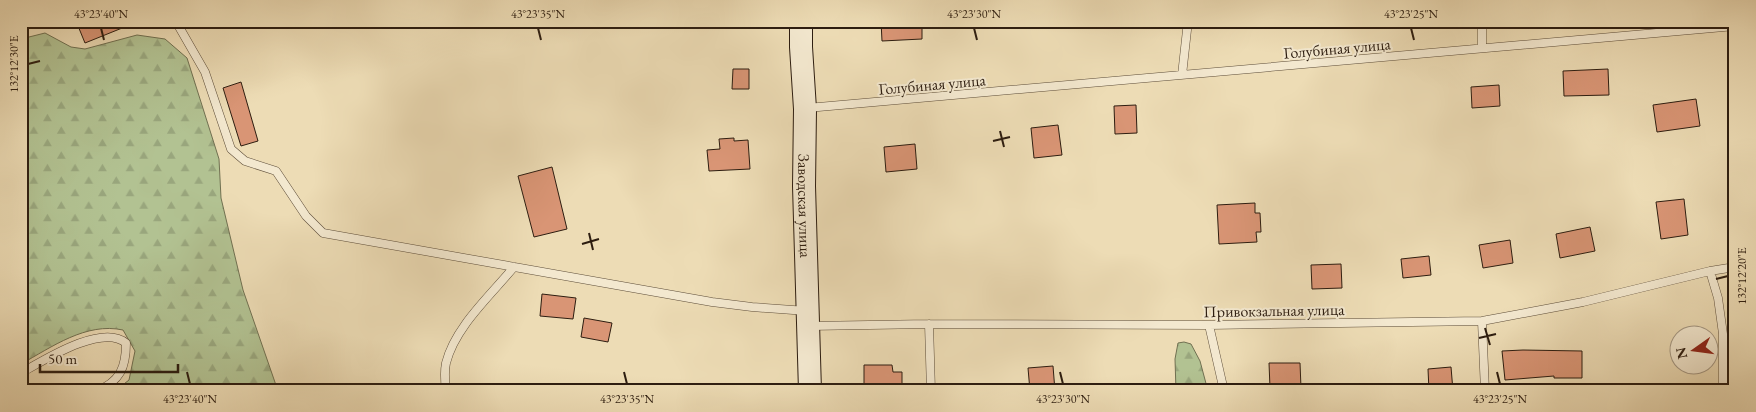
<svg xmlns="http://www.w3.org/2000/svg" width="1756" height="412" font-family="'EB Garamond',serif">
<defs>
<pattern id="forest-firs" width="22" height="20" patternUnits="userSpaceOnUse" patternTransform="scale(1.25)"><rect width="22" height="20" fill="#b2c292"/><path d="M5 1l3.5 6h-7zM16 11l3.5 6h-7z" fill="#99a67d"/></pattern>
</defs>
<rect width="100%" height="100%" fill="#eddcb5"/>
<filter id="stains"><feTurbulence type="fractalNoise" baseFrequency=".004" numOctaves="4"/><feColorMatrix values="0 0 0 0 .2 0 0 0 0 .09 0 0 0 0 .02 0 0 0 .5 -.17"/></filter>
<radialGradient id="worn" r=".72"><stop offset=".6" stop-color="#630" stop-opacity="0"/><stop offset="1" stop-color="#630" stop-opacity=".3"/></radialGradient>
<path fill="url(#forest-firs)" stroke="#707051" d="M45,33L71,47L85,49L137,35L165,39L187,58L219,159L221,198L243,290L278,391H115L129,380L135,351L123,330C86,322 52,347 21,364V39Z
M1184,342L1191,344L1200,361L1208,391H1176L1175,359L1178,343Z"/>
<path fill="#d99575" stroke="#2d1d10" d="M76,21H137V22L85,43Z
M881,21H922V39L882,41Z
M733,69H749V89H732Z
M1608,69L1609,95L1564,96L1563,71Z
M241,82L258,141L241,146L223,88Z
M1499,85L1500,106L1472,108L1471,87Z
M1696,99L1700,126L1657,132L1653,105Z
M1136,105L1137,133L1115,134L1114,106Z
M1058,125L1062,155L1034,158L1031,128Z
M734,138V141L748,140L750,169L709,171L707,150L720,149L719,139Z
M915,144L917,169L886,172L884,147Z
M552,167L567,229L534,237L518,176Z
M1684,199L1688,235L1661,239L1656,202Z
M1255,203V213H1260L1261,232H1256L1257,242L1219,244L1217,205Z
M1590,227L1595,251L1560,258L1556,234Z
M1510,240L1513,263L1483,268L1479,245Z
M1429,256L1431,275L1403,278L1401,259Z
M1341,264L1342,288L1312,289L1311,265Z
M542,294L576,298L573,319L540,316Z
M584,318L612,323L608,342L581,337Z
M1523,350L1582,351V378H1554V376L1505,380L1502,351Z
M1269,363H1300L1301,388H1270Z
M864,365H892L893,372H902V390L864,391Z
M1053,366L1055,391H1030L1028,368Z
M1451,367L1453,391H1429L1428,369Z"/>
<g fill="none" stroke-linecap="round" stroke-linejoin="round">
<defs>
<path id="lane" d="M174,21L178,25L205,72L231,149L245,161L276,171L306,216L323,233L712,302L752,307L807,311
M1482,21V48
M1182,75L1188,21
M807,108L1735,26
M1710,271L1718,298L1723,334V391
M1482,321L1485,391
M929,324L931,391
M1209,325L1224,391
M809,326L929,324L1209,325L1482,321L1583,302L1710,271L1735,267
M21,373C44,360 102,323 126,343C126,368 120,381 97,391
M446,391C445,382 444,372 446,363C455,327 490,296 514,267"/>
<g id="secondary">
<path id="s1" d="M801,21V47L805,109L804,186L810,391"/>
</g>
</defs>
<use href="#lane" stroke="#5d4d39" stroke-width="9"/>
<use href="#secondary" stroke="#2d1d10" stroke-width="24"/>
<use href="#lane" stroke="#f3e8cf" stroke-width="8"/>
<use href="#secondary" stroke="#f3e8cf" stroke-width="22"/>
</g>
<path fill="none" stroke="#2d1d10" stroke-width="2" d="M101,28L104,40M538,28L541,40M974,28L977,40M1411,28L1414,40M28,64L40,61M1000,131L1004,147M993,141L1010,137M589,233L593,250M582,244L599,239M1716,279L1728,276M1485,328L1490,345M1479,338L1496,334M187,372L190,384M624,372L627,384M1060,372L1063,384M1497,372L1500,384"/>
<g text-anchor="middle" stroke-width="4" stroke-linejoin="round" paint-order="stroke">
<g font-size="16" fill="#2d1d10" stroke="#f3e8cf">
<text transform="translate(1337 48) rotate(-5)" y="6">Голубиная улица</text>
<text transform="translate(932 84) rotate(-5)" y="6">Голубиная улица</text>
<text dy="6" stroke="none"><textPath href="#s1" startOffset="185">Заводская улица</textPath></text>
<text transform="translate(1274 310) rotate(-1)" y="6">Привокзальная улица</text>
</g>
</g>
<rect width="1756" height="412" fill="none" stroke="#eddcb5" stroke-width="55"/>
<g transform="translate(1694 350) rotate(256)"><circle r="24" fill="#f3e8cf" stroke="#a49783"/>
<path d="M0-4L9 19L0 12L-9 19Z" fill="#8f2418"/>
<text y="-8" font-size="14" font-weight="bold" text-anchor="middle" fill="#2d1d10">N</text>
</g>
<path d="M40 364v8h138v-8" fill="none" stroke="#2d1d10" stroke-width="2.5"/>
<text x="48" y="364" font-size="15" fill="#2d1d10" stroke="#f3e8cf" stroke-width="4" paint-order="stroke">50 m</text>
<rect x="28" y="28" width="1700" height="356" fill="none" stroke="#2d1d10" stroke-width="2"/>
<g font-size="12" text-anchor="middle" fill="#2d1d10">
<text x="101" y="18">43°23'40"N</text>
<text x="538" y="18">43°23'35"N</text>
<text x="974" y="18">43°23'30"N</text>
<text x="1411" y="18">43°23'25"N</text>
<text transform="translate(14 64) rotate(-90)" y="4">132°12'30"E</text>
<text transform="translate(1742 276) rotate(-90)" y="4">132°12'20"E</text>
<text x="190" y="403">43°23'40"N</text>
<text x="627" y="403">43°23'35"N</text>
<text x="1063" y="403">43°23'30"N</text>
<text x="1500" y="403">43°23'25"N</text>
</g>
<rect width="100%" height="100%" filter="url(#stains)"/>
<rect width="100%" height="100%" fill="url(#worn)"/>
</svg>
